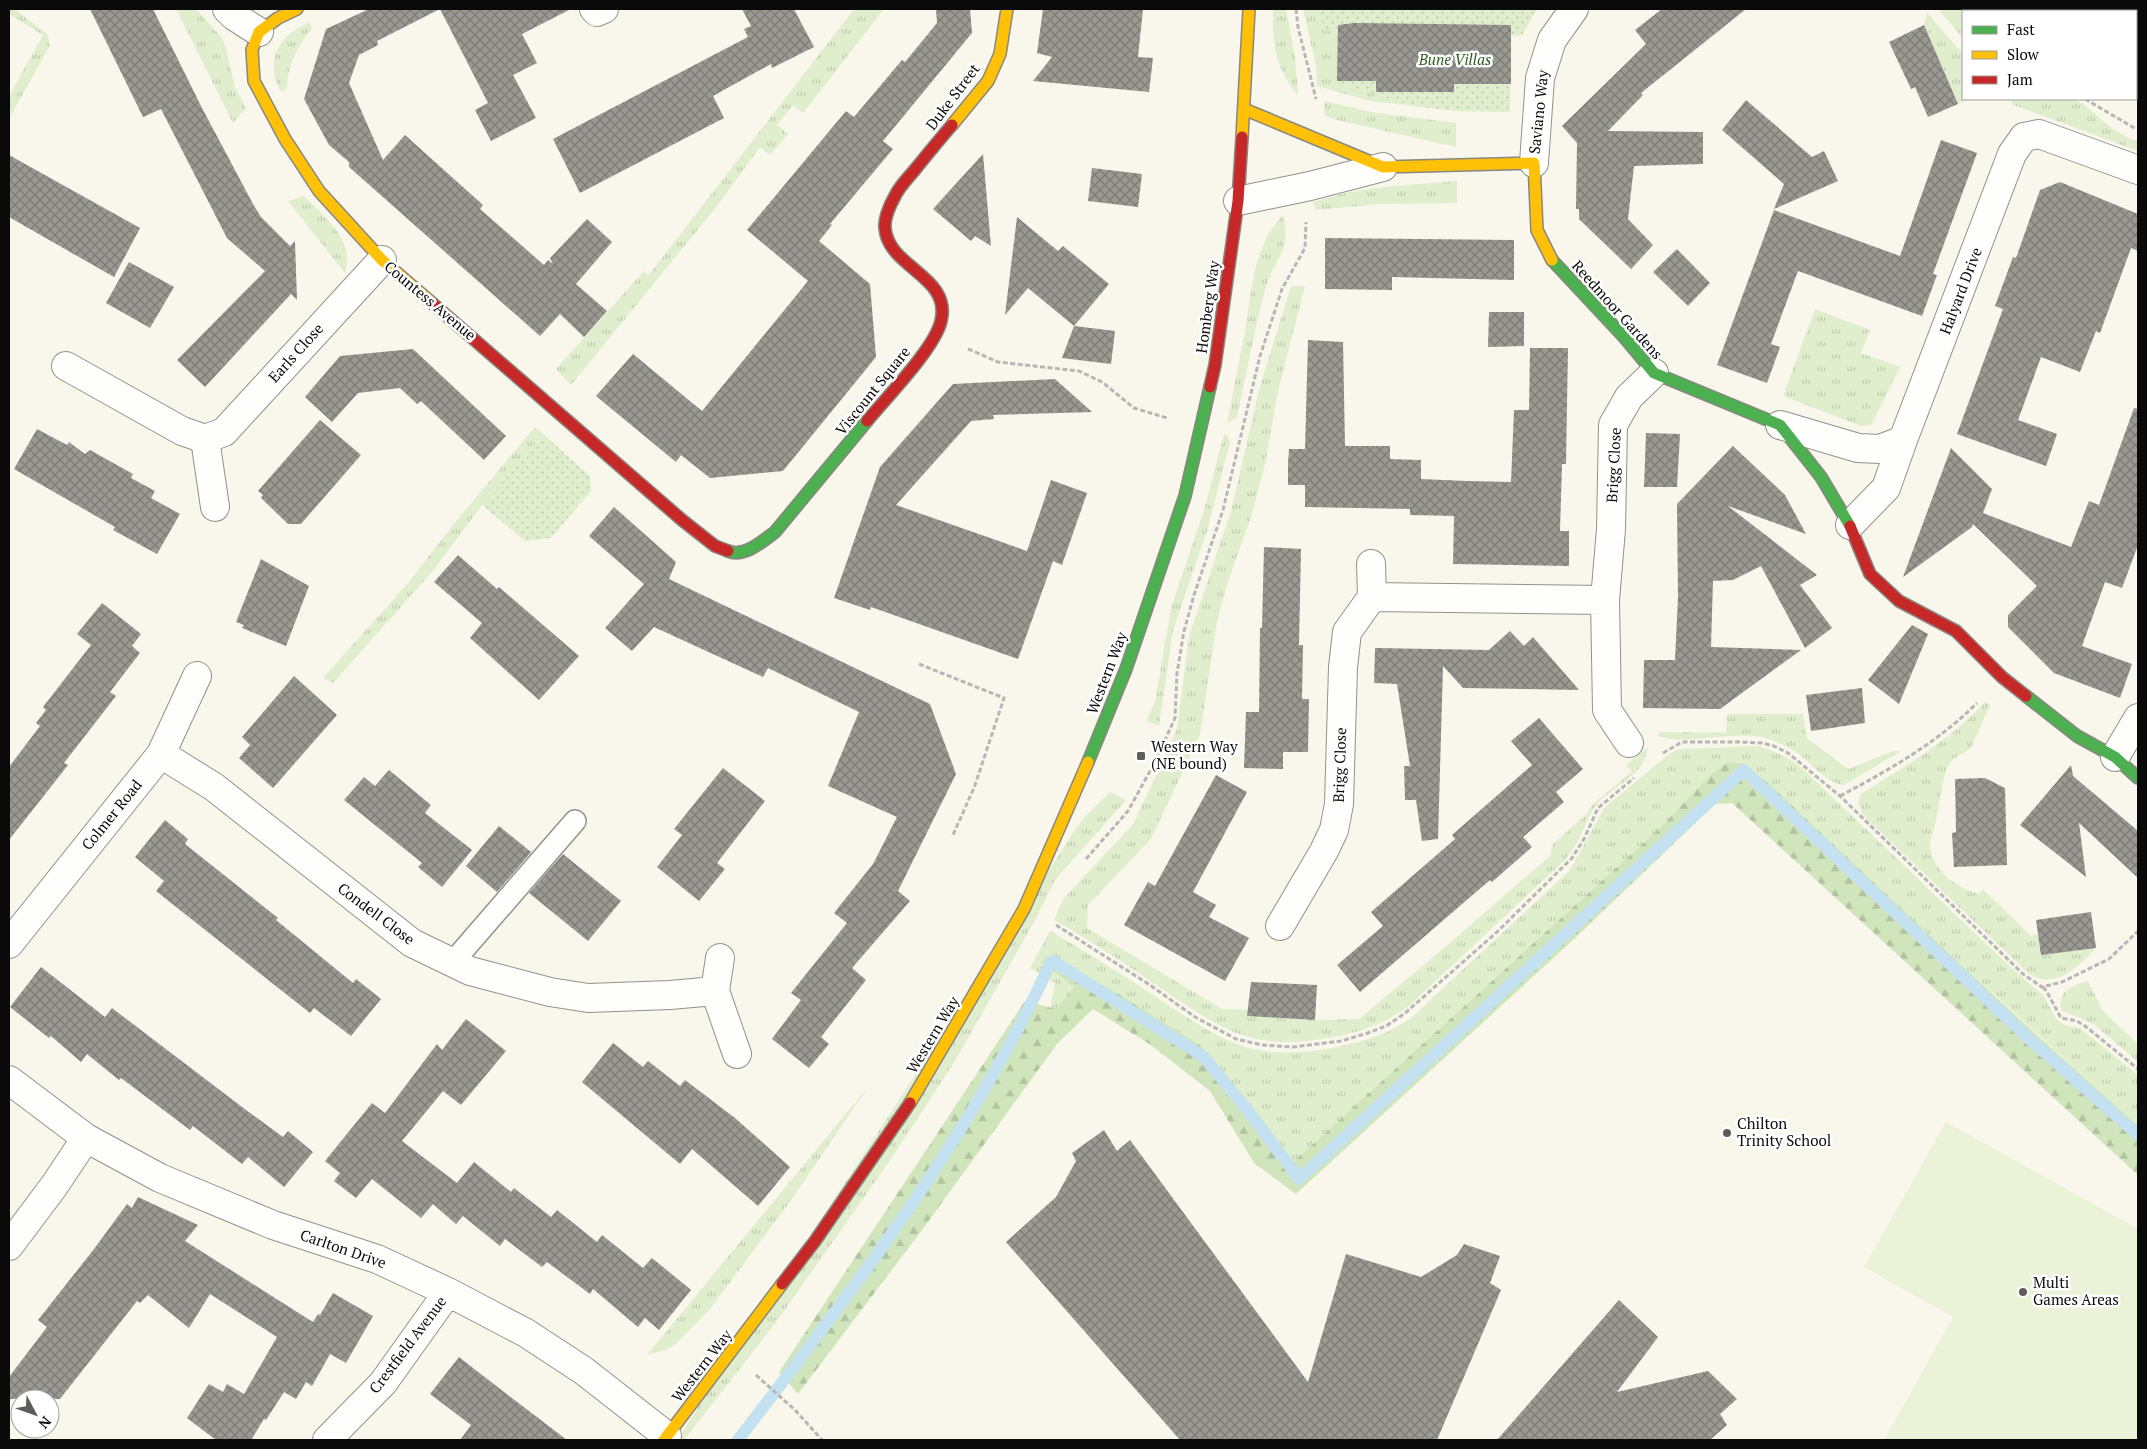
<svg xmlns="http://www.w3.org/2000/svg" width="2147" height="1449" font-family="'PT Serif',serif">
<defs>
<pattern id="grass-tufts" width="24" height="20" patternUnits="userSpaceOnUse" patternTransform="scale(1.25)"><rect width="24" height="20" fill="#e0eecd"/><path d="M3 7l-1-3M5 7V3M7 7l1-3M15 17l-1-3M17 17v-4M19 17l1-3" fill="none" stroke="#bfcbaf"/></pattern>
<pattern id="forest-firs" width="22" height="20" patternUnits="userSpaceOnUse" patternTransform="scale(1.25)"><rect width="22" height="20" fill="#d0e5bb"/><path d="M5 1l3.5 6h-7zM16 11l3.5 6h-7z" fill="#b1c39f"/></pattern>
<pattern id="park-dots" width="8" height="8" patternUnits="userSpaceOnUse" patternTransform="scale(1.25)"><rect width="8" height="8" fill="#e0eecd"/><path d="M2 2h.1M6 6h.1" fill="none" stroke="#bfcbaf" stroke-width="1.8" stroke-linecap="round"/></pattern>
<pattern id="building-cross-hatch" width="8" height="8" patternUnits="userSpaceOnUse" patternTransform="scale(1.25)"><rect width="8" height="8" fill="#9b9993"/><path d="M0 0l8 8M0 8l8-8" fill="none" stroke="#7d7b76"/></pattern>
</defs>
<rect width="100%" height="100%" fill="#f9f7ec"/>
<path fill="url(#grass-tufts)" d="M9,9H15L48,35L50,45L9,119V96L43,35L9,14Z
M176,9H196L222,38L226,48L235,88L246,108L233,123Z
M854,9H884L803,113L793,105L777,125L788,134L770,155L760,147L717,206L571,385L556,369L644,271L649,275Z
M1273,9H1286L1295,56L1298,96C1274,64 1273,47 1273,9Z
M1303,9H1320L1324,30H1337V83L1413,106L1370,101L1317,86L1316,65Z
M1938,9H1996L1997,11H1963V38Z
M1927,13L1963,54V99H1967L1958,104L1924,25Z
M309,22L312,28C298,46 287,65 287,89L281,92C264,60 278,37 309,22Z
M2013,99H2072L2083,104L2113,129L2128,138L2138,141V151L2011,104Z
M1325,101L1371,112L1456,123V147L1337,120L1324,115Z
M1457,181V203L1379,204L1315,210L1313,202C1359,186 1410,185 1457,181Z
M304,196C325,218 355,239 345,273L288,201Z
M1283,215C1292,252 1274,257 1266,287C1254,330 1246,375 1237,418L1227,423C1233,393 1239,362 1245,332C1252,290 1252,248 1283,215Z
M1291,286H1305L1278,391L1265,465L1251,517L1227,584L1217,621L1200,735L1151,839L1088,905L1087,928L1222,1009L1248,1010L1247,1016L1315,1020L1359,1019L1438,953L1550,856L1552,845L1588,813L1590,807L1632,771L1626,765L1648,747C1645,775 1616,784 1598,803C1588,814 1584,830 1577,843C1573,849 1569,854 1566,859L1410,1005C1389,1022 1361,1032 1334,1037C1307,1042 1280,1045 1252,1038C1219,1029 1190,1008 1162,989C1127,965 1091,941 1054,920L1064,898L1134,823L1177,729L1189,637L1231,511L1259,390Z
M1815,309L1870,330L1861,353L1900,367L1871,425L1861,426L1783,396Z
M535,427L543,434L482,505L432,572L333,683L323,678L409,582L452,526Z
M1224,434L1227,435L1230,442L1208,528L1173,631L1159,726L1146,721L1155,702L1171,608L1205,507Z
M1985,702L1990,705L1971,748L1953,759L1947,767C1942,783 1940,800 1937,816C1936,823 1930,841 1930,846C1933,872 1956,887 1979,894L1983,889L2031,936L2038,934L2041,955L2096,947C2079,967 2056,990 2029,974L1864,816C1859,807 1857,803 1861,794C1907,765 1948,742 1985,702Z
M1727,714H1803L1807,738L1848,769L1893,751H1901L1844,785C1825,782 1814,766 1800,755C1791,748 1780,743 1769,739C1735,728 1689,747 1657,736L1661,732L1726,733Z
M1758,746C1775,751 1788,757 1802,768L2006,963L2043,995L2057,1020L2067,1026L2080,1028L2138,1075V1127L1745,764L1712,773L1661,827L1292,1163L1264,1124L1200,1045L1109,988L1046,956L1041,964L1074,987L1056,1009H1050L1055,983L1030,968L1050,931C1084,951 1117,971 1150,993C1182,1014 1212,1037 1249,1048C1288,1059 1350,1048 1387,1032C1395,1029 1402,1023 1410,1019L1570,870L1604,808L1669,754L1678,749Z
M1110,792L1126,800L1055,880L1034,922L955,1061L889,1162L774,1325L684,1440H677L1081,821Z
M2088,981L2103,1011L2138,1044V1062L2095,1025L2061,1010C2058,990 2072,986 2088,981Z
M868,1087L792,1199L710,1309L676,1344L665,1350L647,1355Z"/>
<path fill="url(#forest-firs)" d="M1728,762L1745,764L1769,784L2027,1026L2138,1126V1175L1732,803L1715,804L1574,939L1296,1194L1254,1163L1210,1091L1151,1045L1093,1009L1057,1044L925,1226L798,1394L779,1372L1025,1001L1056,1009L1074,987L1041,963L1046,956L1109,988L1200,1045L1292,1163L1661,827L1712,773Z"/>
<path fill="url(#park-dots)" d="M1320,9H1537L1522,35L1511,36L1510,112L1454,111L1413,106L1336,83L1337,31L1324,30Z
M543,434L590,476L591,491L551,538L525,541L482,505Z"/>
<path fill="#eaf2d7" d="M1946,1122L2138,1229V1440H1884L1953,1317L1864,1267Z"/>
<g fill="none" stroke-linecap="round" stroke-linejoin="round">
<path stroke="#c4e1f2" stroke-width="12" d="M1053,961L1204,1057L1253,1117L1299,1179L1744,770L2025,1035L2138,1135
M738,1440C854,1290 971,1136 1051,962"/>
</g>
<path fill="url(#building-cross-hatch)" d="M90,9H153L202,108L253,204L261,217L290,246L295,241L297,300L291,294L205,387L177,360L265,271L227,238L161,109L143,117Z
M369,9H571L522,34L537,63L513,75L536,118L491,141L475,110L488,103L440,9L377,41L378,45L359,55L349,83L383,160L405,135L483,205L480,209L544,265L548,260L553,264L550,258L587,219L612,242L576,284L607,311L584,337L560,314L540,336L349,167V162L329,145L304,99L326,29Z
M742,9H794L814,47L772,68L771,64L713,96L724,118L580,193L553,139L748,37L744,29L751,26Z
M936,9H970L972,33L883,141L893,149L830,224L832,225L819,241L870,284L876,357L783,471L710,478L681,455L676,462L596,396L633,354L702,411L808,281L747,230L846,111L854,117L902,60L905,62L937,23Z
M1043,9H1143L1138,57L1153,58L1149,92L1033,81L1052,57L1037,53Z
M1662,9H1746L1641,93L1643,95L1608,131L1703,132V164L1634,166L1628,219L1653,245L1631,269L1579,219V209H1576L1577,143L1562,126L1646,44L1635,30Z
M1354,23L1511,25V84H1454V92H1376V81H1337L1338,25Z
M1924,25L1958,104L1928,117L1915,87L1911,89L1889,42Z
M1746,100L1812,157L1824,151L1838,181L1774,209L1784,184L1722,130Z
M1941,140L1977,153L1933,274L1937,275L1922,316L1798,271L1771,344L1780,347L1767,383L1717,365L1774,210L1900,256Z
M983,154L991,246L975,236L971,241L933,209Z
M9,155L140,228L114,277L9,217Z
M1092,168L1142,174L1138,207L1088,201Z
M2060,182L2138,214V251L2131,248L2100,333L2096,331L2080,372L2041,357L2018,420L2057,434L2046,466L1957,434L2003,309L1995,306L2013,257L2016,258L2040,190Z
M1017,217L1058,251L1063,246L1109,284L1074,326L1115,331L1111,364L1062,358L1074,326L1028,288L1005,315Z
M1325,238L1514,240V280L1392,277V290L1325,289Z
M1677,249L1710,283L1688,306L1653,272Z
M129,262L174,287L150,328L106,303Z
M1489,312H1524V346L1488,347Z
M1308,340L1343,342L1345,446H1390V459L1421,460V479L1467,481L1511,482L1514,410H1529L1530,348H1568L1566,464H1562L1560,531H1569V566L1453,564L1454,516L1410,515V509L1305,507V485H1288V464L1289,449H1305Z
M413,349L506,436L484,460L421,401L417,404L400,388L358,393L332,422L305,397L340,356Z
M1055,379L1092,412L993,415L994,419L971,421L896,505L1027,551L1051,480L1087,493L1062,565L1053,561L1018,659L871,607L870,610L834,598L880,467L953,384Z
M2134,408L2138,409V545L2122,588L2105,582L2082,646L2132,664L2120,698L2054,673L2008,627V615L2037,586L1973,524L1972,527L1903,577L1951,448L1992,489L1983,513L2071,547L2089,501L2099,505Z
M320,420L361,455L301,524H288L261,498L263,495L258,491Z
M37,429L67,445L69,442L85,454L90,450L133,474L131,478L155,491L151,498L180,514L157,554L113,530L115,527L14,469Z
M1646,433L1680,434L1677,487H1644Z
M1733,446L1785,495L1806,534L1728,506L1817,575L1800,585L1832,628L1805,648L1761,566L1733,580L1713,581L1711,647L1801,650L1720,709L1643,708L1644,660H1675L1678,597L1677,504Z
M614,507L676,562L669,579L930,704L956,774L898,891L910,901L852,968L866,980L821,1037L829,1044L809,1068L772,1039L801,1000L791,993L847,923L834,913L873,864L897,817L828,786L859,712L768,668L763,677L654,627L632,651L605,628L644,584L589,536Z
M1264,547L1301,549L1299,645H1303L1302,699H1309L1308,752H1283V769L1244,768L1246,712H1259L1260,628H1262Z
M458,555L497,589L499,587L579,656L539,700L470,638L482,623L434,582Z
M261,559L309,586L286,646L242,628L244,625L236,622Z
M102,603L141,634L132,646L140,653L110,692L116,696L64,763L68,765L9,840V767L40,726L36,723L46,710L43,707L91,645L77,634Z
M1912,625L1928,634L1899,704L1868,680Z
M1510,631L1524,646L1533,637L1579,690L1463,688L1443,666L1438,839L1422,841L1416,800H1405L1404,766H1410L1397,684L1374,683L1375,648L1489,650Z
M294,676L337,715L273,788L239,758L250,745L242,737Z
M1862,688L1865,723L1811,731L1806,695Z
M1539,718L1583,769L1556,792L1564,802L1523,837L1532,847L1492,882L1490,880L1360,992L1337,965L1383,926L1371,912L1455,839L1452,835L1532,765L1511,741Z
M2071,765L2073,776L2138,831V878L2079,823L2086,877L2020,825Z
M723,768L765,801L717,863L725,869L699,901L657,867L682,835L674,829Z
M389,770L431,805L425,813L472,850L442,887L418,867L422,863L344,800L364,777L375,786Z
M1216,775L1247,792L1193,892L1216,905L1209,917L1249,938L1225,981L1124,925L1148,882L1155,886Z
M1985,778L2005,788L2007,865L1954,867L1952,833L1956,832L1955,779Z
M165,820L188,839L185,844L278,918L276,920L353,983L356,979L381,999L351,1036L314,1008L310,1013L156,891L164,881L135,857Z
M499,826L531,852L533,850L497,892L466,866Z
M563,854L621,901L588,941L529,893Z
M2091,912L2096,948L2041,955L2036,920Z
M41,967L105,1017L112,1008L246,1110L283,1137L288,1131L313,1152L284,1187L248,1157L242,1164L193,1126L190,1130L121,1078L119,1080L87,1054L81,1062L51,1036L49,1038L10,1007Z
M1251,982L1317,985L1315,1020L1247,1016Z
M466,1019L506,1051L461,1105L443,1091L402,1141L457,1183L474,1162L511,1192L514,1188L551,1217L557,1210L597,1242L602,1235L643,1268L652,1258L691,1290L659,1330L645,1318L638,1327L593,1289L590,1294L547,1262L542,1267L505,1239L500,1246L463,1216L456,1224L433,1204L421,1218L372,1179L356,1198L334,1181L340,1173L325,1161L372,1103L385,1113L437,1044L442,1050Z
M613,1043L643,1067L648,1061L680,1086L685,1080L735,1118L790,1167L758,1206L692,1149L680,1164L582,1082Z
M1104,1130L1117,1151L1130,1140L1308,1382L1346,1254L1421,1277L1457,1255L1464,1244L1500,1256L1490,1283L1501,1290L1437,1440H1180L1006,1242L1056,1197L1076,1161L1072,1153Z
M138,1197L198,1225L185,1241L313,1322L318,1314L320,1315L333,1293L373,1316L346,1363L330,1354L312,1386L306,1382L296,1399L284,1392L266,1420L264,1419L251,1440H216L187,1418L209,1384L223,1392L227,1384L244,1394L277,1337L210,1294L189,1328L148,1295L140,1303L137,1301L60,1399H9V1377L47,1327L38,1320L94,1249L127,1204L132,1208Z
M1619,1300L1658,1337L1617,1392L1708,1371L1737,1399L1720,1414L1727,1425L1710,1440H1497Z
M459,1357L482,1375L567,1440H460L471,1425L430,1394Z"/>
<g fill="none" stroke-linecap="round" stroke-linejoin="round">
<defs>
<path id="lane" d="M452,963L575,821"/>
<path id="street" d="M227,9L234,16L259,32
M594,9L597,12L604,9
M1534,163L1540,78L1552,40L1574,9
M1238,201L1310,186L1383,167
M66,366L182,431L205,439L224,432L382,260
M1780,425L1858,448L1880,449L1903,440L2012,154L2024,137L2039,134L2138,170
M205,439L215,507
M1850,525L1886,488L1903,440
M1371,564L1372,597
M1605,600L1607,710L1629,743
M161,754L214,787L412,943L470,971L550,992L588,998L670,995L715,991
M2115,757L2138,718
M1280,926L1324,851L1334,830L1339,804L1343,667L1347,632L1372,597L1605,600L1611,529L1613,425L1629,397L1654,373
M9,944L161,754L197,676
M720,958L715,991L737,1054
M9,1080L86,1138L160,1178L273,1225L377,1259L448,1292L526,1333L584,1371L667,1436
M9,1246L54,1186L86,1138
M327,1440L383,1383L448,1292"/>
<path id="fast" d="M1552,260L1624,337L1654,373L1780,425L1821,477L1850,526
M728,551C744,558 763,541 775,532L867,421
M2026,696L2077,736L2115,757L2138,778
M1088,762L1126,669L1185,496L1210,387"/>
<path id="slow" d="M297,9L278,18L259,32L252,50L254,81L285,139L319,191L382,260L432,303
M1244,109L1383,167L1534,163L1537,230L1552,260
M952,125L988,81L1000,54L1007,9
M1242,137L1249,9
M910,1103L1024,909L1088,762
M664,1440L782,1284"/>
<path id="jam" d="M432,303L682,520L715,546L728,551
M1210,387L1215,365L1238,201L1242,137
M867,421C886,398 935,348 941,321C952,276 888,268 885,228C884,217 890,205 895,196C899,187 907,179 913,172C926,156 939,140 952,125
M1850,526L1870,574L1899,601L1956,631L2002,677L2026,696
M782,1284L815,1241L910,1103"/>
</defs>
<use href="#lane" stroke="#92918c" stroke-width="24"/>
<use href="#street" stroke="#92918c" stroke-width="30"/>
<use href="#fast" stroke="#888782" stroke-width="14"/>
<use href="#slow" stroke="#888782" stroke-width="14"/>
<use href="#jam" stroke="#888782" stroke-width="14"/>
<path stroke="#b7b6b5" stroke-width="3" stroke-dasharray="5 2.5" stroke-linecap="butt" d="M1296,9L1298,27L1316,99
M2006,9L2007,11
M2085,99L2136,129
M968,349L998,362L1079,371L1102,382L1134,408L1167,418
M919,664L1004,698L974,788L952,837
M1663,753L1682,742H1739L1762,743L1774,746L1788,753L1840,796L2023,974L2042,987L2062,982L2109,959L2138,931
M1840,796C1889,770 1937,743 1977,703
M1086,859L1128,811L1155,762L1175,718L1177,673L1184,631L1194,595L1223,510L1260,356L1282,289L1305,248L1306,222
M1056,925L1150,985L1195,1017L1236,1039L1262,1045L1293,1047L1341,1041L1365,1034L1386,1026L1404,1014L1497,932L1572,858L1584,839L1598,808L1634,778
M2043,987L2047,992L2061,1018L2077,1021L2085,1026L2138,1069
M756,1375L795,1410L822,1440"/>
<use href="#lane" stroke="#fefefc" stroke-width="21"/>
<use href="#street" stroke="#fefefc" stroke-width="28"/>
<use href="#fast" stroke="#4caf50" stroke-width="11"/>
<use href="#slow" stroke="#ffc107" stroke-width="11"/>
<use href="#jam" stroke="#c62828" stroke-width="11"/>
</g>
<g fill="#5e5d59" stroke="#fff" stroke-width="2">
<rect x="1136" y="751" width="10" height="10" rx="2.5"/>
<circle cx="1727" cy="1133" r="5"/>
<circle cx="2023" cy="1292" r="5"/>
</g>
<g text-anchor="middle" stroke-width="5" stroke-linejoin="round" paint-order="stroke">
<g font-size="15" font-style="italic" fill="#295e1e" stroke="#fff">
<text x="1455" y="65">Bune Villas</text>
</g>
<g font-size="15" fill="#0a0a0a" stroke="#fff">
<text transform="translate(953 97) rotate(-53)" y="5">Duke Street</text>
<text transform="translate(1539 112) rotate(-84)" y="5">Saviano Way</text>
<text transform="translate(1961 291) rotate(-69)" y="5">Halyard Drive</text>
<text transform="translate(430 301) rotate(40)" y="5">Countess Avenue</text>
<text transform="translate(1208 307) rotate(-82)" y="5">Homberg Way</text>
<text transform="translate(1617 310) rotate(48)" y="5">Reedmoor Gardens</text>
<text transform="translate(296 353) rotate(-48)" y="5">Earls Close</text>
<text transform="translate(873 391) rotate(-51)" y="5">Viscount Square</text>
<text transform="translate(1614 465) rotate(-87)" y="5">Brigg Close</text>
<text transform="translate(1107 673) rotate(-69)" y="5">Western Way</text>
<text transform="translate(1340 765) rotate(-88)" y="5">Brigg Close</text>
<text transform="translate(112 815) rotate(-51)" y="5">Colmer Road</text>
<text transform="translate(376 914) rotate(37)" y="5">Condell Close</text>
<text transform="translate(933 1035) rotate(-59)" y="5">Western Way</text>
<text transform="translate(343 1249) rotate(19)" y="5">Carlton Drive</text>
<text transform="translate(408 1345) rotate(-53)" y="5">Crestfield Avenue</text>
<text transform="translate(702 1366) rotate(-52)" y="5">Western Way</text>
</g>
<g font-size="15" fill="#0a0a0a" stroke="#fff" text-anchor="start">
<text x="1151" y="752">Western Way<tspan x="1151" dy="17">(NE bound)</tspan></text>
<text x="1737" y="1129">Chilton<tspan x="1737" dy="17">Trinity School</tspan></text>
<text x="2033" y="1288">Multi<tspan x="2033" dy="17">Games Areas</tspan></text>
</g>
</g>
<rect width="2147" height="1449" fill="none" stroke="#0a0a0a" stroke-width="20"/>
<rect x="1962" y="10" width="175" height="90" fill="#ffffff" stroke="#9d9d9d"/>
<rect x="1972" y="26" width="25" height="8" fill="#4caf50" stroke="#9d9d9d"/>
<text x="2007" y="35" font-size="15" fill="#0a0a0a">Fast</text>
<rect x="1972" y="51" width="25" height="8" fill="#ffc107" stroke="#9d9d9d"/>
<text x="2007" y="60" font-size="15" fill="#0a0a0a">Slow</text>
<rect x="1972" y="76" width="25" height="8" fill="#c62828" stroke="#9d9d9d"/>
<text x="2007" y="85" font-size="15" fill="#0a0a0a">Jam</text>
<g transform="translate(35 1414) rotate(131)"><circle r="24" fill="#ffffff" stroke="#9d9d9d"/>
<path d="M0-4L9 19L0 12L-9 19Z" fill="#5e5d59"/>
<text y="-8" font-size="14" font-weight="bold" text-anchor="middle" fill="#0a0a0a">N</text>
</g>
</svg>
